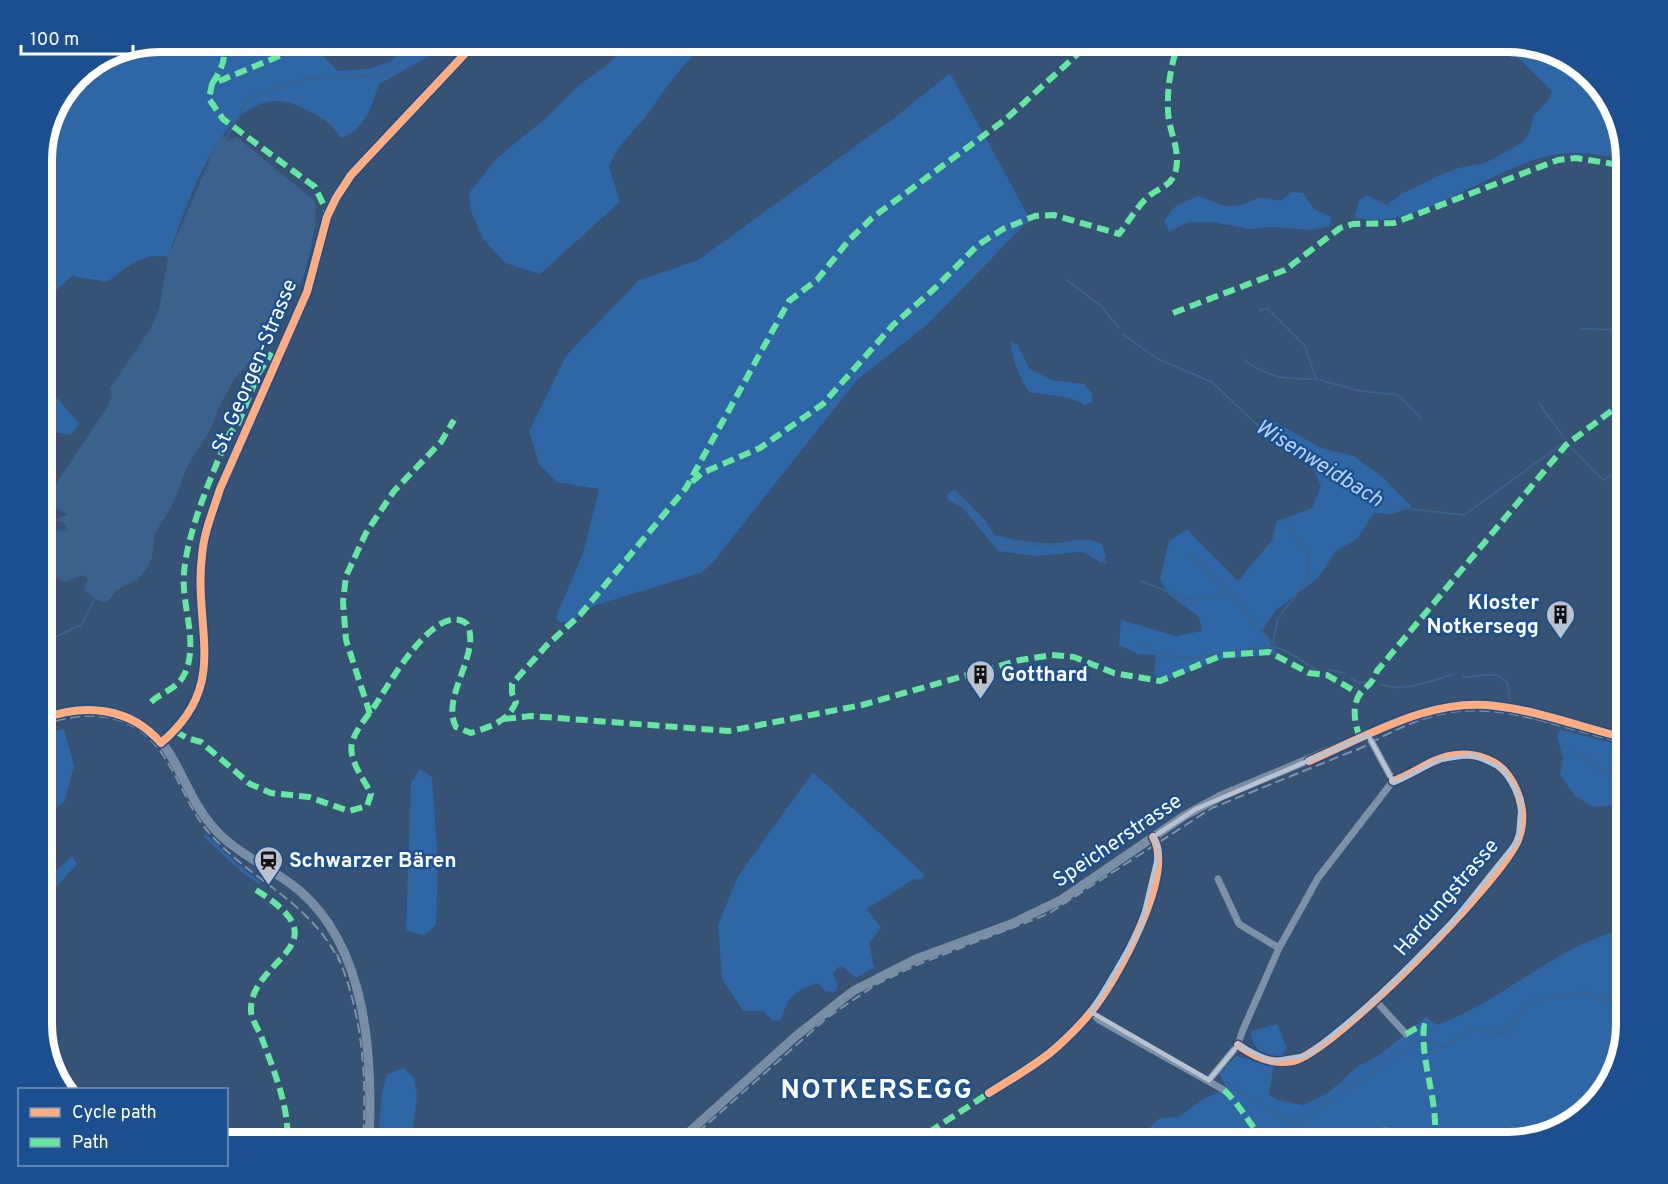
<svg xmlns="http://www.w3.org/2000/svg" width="1668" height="1184" font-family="Overpass,sans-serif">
<rect width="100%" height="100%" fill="#365274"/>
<path fill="#2f66a5" d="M160,42H347L323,56L338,71L368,69L390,62L407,46L423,42H448L426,58L379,84C371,107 366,129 341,138C328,118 318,116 298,106C225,73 186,210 168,257C142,252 128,267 107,282L72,276L42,303V152L54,108L82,72L115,51Z
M630,42H709C684,61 667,86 649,112C633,134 621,139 609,167L620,202L540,274L505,263L483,239L470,209L469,193L496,159L547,117L578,86L607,65Z
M1502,42L1579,66L1614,108L1626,159C1602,156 1577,150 1553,155C1497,164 1410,235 1355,217L1359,200L1367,195L1386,205L1403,193L1440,175L1458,168L1485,163L1523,142L1530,131L1533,116L1549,99L1552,91Z
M950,73L1030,219L927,325L857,380L714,561L701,573L596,605L568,623L557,621L556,617L583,553L599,489L556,482L539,464L529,431L566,356L639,280L698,260L894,118Z
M1292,192L1303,193L1314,209L1331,217L1330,226L1311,230L1271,227L1251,229L1211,222H1188L1169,232L1164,221L1173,208L1197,196C1208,198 1218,206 1229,206C1253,206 1251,192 1280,201Z
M42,336L55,354L49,366L42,369Z
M1011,342L1018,345L1029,369L1052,380L1084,384L1092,393V402L1085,405L1070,398L1029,392C1019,376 1012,361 1011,342Z
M42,389L58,399L79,424L71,435L42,430Z
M1275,422L1321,448L1354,456L1385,479L1412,507L1392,514L1374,513L1357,539L1336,551L1318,578L1275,611L1262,631L1277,654L1217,660L1171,679L1154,676L1156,655L1138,654L1119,645L1121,620L1176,636L1202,631L1199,617L1168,594L1160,579L1169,541L1187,529L1238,581L1272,540L1277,521L1312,508L1321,486L1311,463L1270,432Z
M954,489L985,520L994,535C1014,540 1035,544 1055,543C1076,542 1081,535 1102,544L1106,558L1101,563L1086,553L1078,552L1038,556L998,551L962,507L948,500L947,495Z
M64,729L74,766L65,801L42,819V734Z
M1560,730L1626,746V804L1593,807L1575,796L1560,775L1563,759L1557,735Z
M420,769L432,777L438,864L436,925L424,935L406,931L411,782Z
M813,772L924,874L923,879L912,880L867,909L881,928L869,943L874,968L856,978L841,965L833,973L838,986L834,992L825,991L818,983C793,991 789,997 780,1021L772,1020L763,1011H743L722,979L718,925L738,876Z
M206,834L239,866L261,882L259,884L243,873L204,837Z
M72,856L77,864L44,900L51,921L42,938V883Z
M1626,929V1024L1602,1095L1560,1130L1508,1142H1135L1160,1118L1178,1117L1205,1098L1227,1088L1219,1074L1236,1056L1274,1066L1269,1094L1277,1100L1303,1105L1328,1093L1357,1067L1382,1053L1426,1017L1436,1025C1504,1002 1554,945 1626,929Z
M1277,1024L1287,1048L1282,1056C1266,1057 1251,1049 1251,1031Z
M403,1068L414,1078L417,1096L411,1142H378L382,1092L387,1074Z"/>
<path fill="#3b618d" d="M220,135L228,140L237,137L315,201C319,215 308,268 301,282C297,290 289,292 283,298L282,314L274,326L270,338L234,380L218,409L212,427L189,463L172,506L155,533L152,558L146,569L138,579L117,590L107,602L99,601L84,590L88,579L83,575L65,582L42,570V541L58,530L68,531L64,523L52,520L68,515L57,508L49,513L44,502L107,407L112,396L110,388L151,328L159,309L168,257Z"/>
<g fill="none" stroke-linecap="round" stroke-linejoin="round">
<path stroke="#3b618d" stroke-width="2" d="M225,140L249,98L305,79L382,75L391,71L410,52L440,42
M1067,280L1101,306L1119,328
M1259,311L1267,308L1305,346L1316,379L1361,391L1398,395L1421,418
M1580,329L1626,330
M1123,334L1156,358L1212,382L1257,425L1385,506L1464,515L1558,447
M1244,360C1270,379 1285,379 1316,379
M1539,403L1564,438
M1570,446L1603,480L1626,465
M956,496L999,545L1085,546L1106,563
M1190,554L1230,595
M1141,581L1186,599L1230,595L1276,647
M1141,641C1175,673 1218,650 1259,648C1265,648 1272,647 1278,648C1292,652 1305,664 1318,671
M42,643L81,625L95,599
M1273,643L1278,618L1307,581L1309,552L1287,526
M1329,670L1344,673
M1463,677C1476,678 1498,668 1507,683C1509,687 1508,694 1510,698
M1352,679L1359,683L1367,682
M1380,684C1401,693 1433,681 1454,674
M1571,749L1597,768L1626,779
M1231,1085L1262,1106L1295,1123L1415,1044L1427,1041L1446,1047L1470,1029L1503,1034L1533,1000L1587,992L1607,1003L1626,995"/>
<path stroke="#7d92a8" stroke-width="7" d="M161,743C231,684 193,631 202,555C204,532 213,511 220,489L307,292L327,217L336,198L351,175L476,42
M1218,879L1239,924L1279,948
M1375,1000L1406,1034
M1091,1012L1099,1020L1224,1090
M1238,1045C1255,1057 1272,1065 1293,1061C1334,1052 1502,880 1518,840C1527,818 1521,793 1508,775C1496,759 1475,753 1456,755C1433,757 1414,774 1393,781
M1209,1080L1238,1045L1242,1032L1279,948L1318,878L1393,781L1368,735
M989,1093C1012,1078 1039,1064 1058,1046C1069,1036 1081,1024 1090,1013C1116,982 1176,874 1153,837"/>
<path stroke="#798da4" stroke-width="9" d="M42,719C88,702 139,708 168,751C184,776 193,804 212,826C236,855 272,867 300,891C368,950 373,1059 369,1142
M678,1142L796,1036L853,991L916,959L1011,924L1061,900L1184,816L1221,796L1403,720L1452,706L1481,705L1508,708L1626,738"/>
<path stroke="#7e92a7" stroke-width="2" stroke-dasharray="10 4.5" stroke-linecap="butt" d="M42,725C74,714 109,710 139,730C172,753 181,797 205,828C248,881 306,896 340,962
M1357,750C1385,735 1414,719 1446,713C1507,702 1567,731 1626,743
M337,954C363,1015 367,1077 363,1142
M687,1142L828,1017L877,984L919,964L1048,914L1212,808L1363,747"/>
<path stroke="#66e7a1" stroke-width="6" stroke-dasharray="12 6" stroke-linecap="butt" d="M313,42L212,84L209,99L223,119L315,187L328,214
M212,84C221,70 227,59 223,42
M1173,313L1285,270L1340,228L1353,224L1394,223L1558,160L1576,158L1626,166
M692,482L702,473L760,448L823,404L893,325L934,289L978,245L1003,229L1035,216L1054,215L1119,234C1128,223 1137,206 1148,197C1157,188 1170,188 1175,173C1182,151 1169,134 1168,111C1167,88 1171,63 1179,42
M151,702C163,691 178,689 185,673C199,642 181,605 184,573C187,532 213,471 230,433L238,424L259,372L272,353
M370,714L346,640L343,602L346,576L366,533L394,491L441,442L454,420
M504,719L531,716L729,731L862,705L1020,660L1052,655L1074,657L1114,673L1160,681L1223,655L1269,652L1309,673L1327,675L1360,694
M175,731L187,738L201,742L250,784L271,793L309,797L349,811L367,806L371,794C364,779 348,760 352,743C355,730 368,716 376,704C389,684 437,599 467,624C482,653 440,697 456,727L471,733C489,727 509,721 516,702L512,693V684L546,646L580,615L686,488L789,301L817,280L849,240L872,218L1006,119L1091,42
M1360,738C1355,725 1351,706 1360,694C1368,684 1371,686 1377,671L1566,445L1626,400
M256,890C347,946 249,958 251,1011C251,1018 258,1029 261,1036C273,1069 290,1107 287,1142
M1406,1034L1420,1026H1424C1420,1064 1440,1103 1434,1142
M1224,1090C1241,1106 1250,1125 1265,1142
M914,1142L989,1093
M1327,1142C1350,1132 1406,1123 1426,1142"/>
<defs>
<path id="cycleway" d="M42,719C85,703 130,707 161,743C231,684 193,631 202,555C204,532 213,511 220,489L307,292L327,217L336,198L351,175L476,42
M1309,761C1368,736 1430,697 1496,706C1540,711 1583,728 1626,738
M1238,1045C1255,1057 1272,1065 1293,1061C1334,1052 1502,880 1518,840C1527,818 1521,793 1508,775C1496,759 1475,753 1456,755C1433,757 1414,774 1393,781
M989,1093C1012,1078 1039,1064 1058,1046C1069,1036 1081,1024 1090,1013C1116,982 1176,874 1153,837"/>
</defs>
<use href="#cycleway" stroke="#1b4f8f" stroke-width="11"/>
<use href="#cycleway" stroke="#ffac80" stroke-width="8"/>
</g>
<path fill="none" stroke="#b9c2ce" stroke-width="4.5" stroke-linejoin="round" d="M1368,735L1394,783L1439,760L1473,755L1503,769L1521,800L1518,840L1453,921L1375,1000L1308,1055L1271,1061L1238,1045L1209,1080L1091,1012L1140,929L1159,850L1153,837L1196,809Z"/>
<defs>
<symbol id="building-pin" viewBox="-11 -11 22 30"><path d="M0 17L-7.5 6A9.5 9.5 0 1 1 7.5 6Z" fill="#b9c2ce" stroke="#1b4f8f"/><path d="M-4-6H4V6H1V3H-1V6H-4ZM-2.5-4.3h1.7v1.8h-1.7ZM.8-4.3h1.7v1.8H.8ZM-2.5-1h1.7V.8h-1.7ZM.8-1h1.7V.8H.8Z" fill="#111"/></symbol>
<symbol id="station-pin" viewBox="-11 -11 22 30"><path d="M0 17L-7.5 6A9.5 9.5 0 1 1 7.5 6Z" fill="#b9c2ce" stroke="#1b4f8f"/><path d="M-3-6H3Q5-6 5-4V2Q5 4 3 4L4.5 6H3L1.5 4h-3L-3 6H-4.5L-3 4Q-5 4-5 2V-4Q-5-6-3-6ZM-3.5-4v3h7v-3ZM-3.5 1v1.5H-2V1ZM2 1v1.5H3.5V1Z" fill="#111"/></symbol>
</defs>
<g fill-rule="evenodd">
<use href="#building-pin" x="1544" y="598" width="33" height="45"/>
<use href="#building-pin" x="964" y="658" width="33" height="45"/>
<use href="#station-pin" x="252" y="844" width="33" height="45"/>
</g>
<g text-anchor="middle" stroke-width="4.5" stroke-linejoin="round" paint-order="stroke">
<g font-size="21" fill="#fff" stroke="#1b4f8f">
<text transform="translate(254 366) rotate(-67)" y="7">St. Georgen-Strasse</text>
<text transform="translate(1117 840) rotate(-34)" y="7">Speicherstrasse</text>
<text transform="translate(1446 897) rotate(-49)" y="7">Hardungstrasse</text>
</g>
<g font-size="21" font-weight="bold" fill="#fff" stroke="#1b4f8f" text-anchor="start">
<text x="1539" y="609" text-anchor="end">Kloster<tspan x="1539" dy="24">Notkersegg</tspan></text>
<text x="1001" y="681">Gotthard</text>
<text x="289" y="867">Schwarzer Bären</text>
</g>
<g font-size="22" font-style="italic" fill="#b5d3f5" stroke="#1b4f8f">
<text transform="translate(1320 462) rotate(32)" y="8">Wisenweidbach</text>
</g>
<g font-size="27" font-weight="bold" letter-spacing="1.5" fill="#fff" stroke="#1b4f8f">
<text x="877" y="1098">NOTKERSEGG</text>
</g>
</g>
<path d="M0 0H1668V1184H0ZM160 52H1508A108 108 0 0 1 1616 160V1024A108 108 0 0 1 1508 1132H160A108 108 0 0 1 52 1024V160A108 108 0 0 1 160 52Z" fill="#1b4f8f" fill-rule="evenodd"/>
<path fill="none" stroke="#fff" stroke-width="8" d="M160 52H1508A108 108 0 0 1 1616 160V1024A108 108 0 0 1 1508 1132H160A108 108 0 0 1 52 1024V160A108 108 0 0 1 160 52Z"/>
<rect x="18" y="1088" width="210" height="78" fill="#1b4f8f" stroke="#7695bc" stroke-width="1.5"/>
<rect x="30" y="1108" width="30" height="9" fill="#ffac80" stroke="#7695bc" stroke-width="1.5"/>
<text x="72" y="1118" font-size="18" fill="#ffffff">Cycle path</text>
<rect x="30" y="1138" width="30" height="9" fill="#66e7a1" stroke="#7695bc" stroke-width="1.5"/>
<text x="72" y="1148" font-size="18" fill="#ffffff">Path</text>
<path d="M21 45v9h112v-9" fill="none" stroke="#ffffff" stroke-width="3"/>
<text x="30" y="45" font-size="18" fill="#ffffff" stroke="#1b4f8f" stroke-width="4.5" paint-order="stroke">100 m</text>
</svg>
